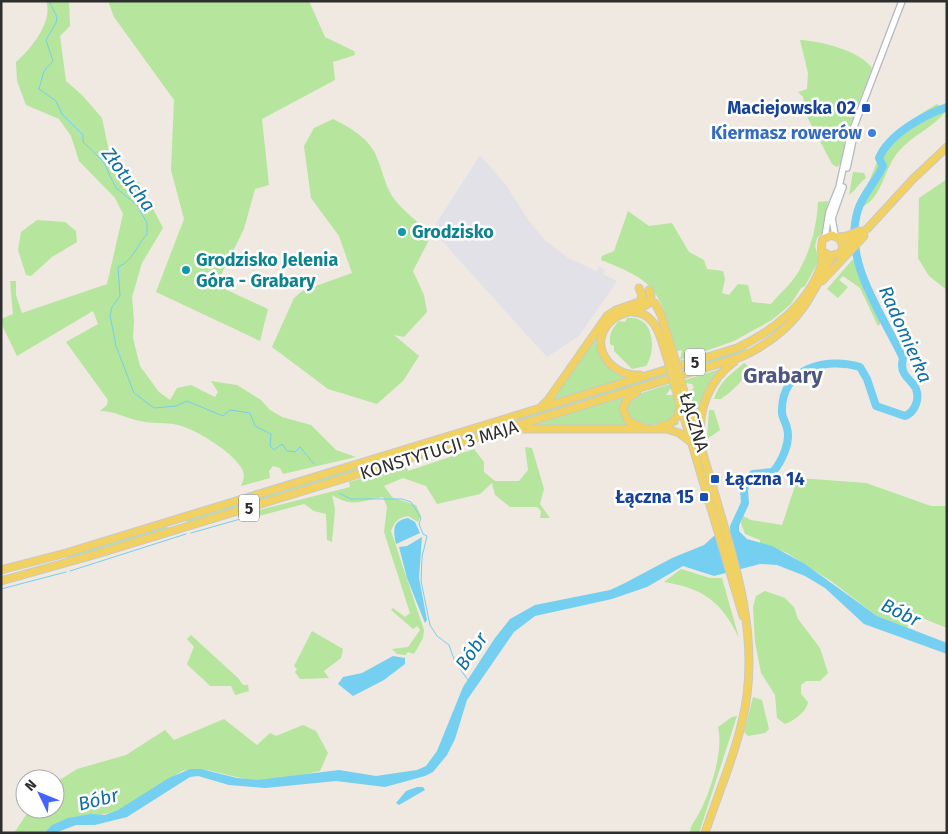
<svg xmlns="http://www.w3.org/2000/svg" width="948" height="834" font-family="'Fira Sans',sans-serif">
<rect width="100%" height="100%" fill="#efe9e1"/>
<path fill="#e3e1e8" d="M480,155L506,185L529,221L545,240L568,258L597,271L599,266L605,270L603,274L617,281L579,336L547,357L432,230Z"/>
<path fill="#b6e59e" d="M46,1H69L70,26L60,36L66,81L82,95L102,118L110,156L121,179L139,182L163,228L142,263L132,297L134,320L133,338L140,366L159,392L170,400L177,388L191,385L215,397L218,392L211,381L237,385L261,400L270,410L282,417L311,425L336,450L356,457L283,474L280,468L273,466L269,471L270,478L241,486C243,481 245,476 243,471C236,454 196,429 178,425C166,422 152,424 140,421C125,418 115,411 100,411L107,405L108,400L66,342L98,324L93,311L17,356L1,323V319L13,314L10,281H16V295L22,313L107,284L123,214L115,198L79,161L71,136L59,119L26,105L17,81L16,62C30,50 54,21 46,1Z
M108,1H309L325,37L354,51L355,55L333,62L335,80L262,119L269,185L255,189L244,229L216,285L268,309L260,341L156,292L184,219L171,170L174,100L114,17Z
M800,40C820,41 859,50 872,68L845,139L841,164L837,167L832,164L803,109L805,105L803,97L798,92L807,89L808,73Z
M937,104L946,111C933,128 912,135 899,151C884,168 883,195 864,206L859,200C867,187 872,175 877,162C889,134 913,118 937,104Z
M333,119C351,128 371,139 378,160C383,173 386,189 395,200C405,213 420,222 431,236L413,271L424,295L427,312L404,337L394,335L419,356L403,381L377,404L328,389L272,347L294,298L302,291L352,273L339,236L311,198L304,146L314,128Z
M853,172L864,173L866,178C859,183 856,190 849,195Z
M947,179V290L929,276L918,258L919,198Z
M828,201L822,233L817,238L815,246L819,260L805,286L801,288L791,304L772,320L734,341L680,360L682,350L677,351C658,292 661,283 601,260L602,256L614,251L628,211L649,226L672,223L689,252L704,260L707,269L723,271L725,279L722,293L729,295L738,284L748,285L752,302L771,304C779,294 790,285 797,274C810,253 817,226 818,202Z
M37,220L65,222L76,231L77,242L52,257L31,276L26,275L18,250L21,232Z
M853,259L882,321L878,326L860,288L843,276L839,280L848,287L838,298L827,289Z
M623,311L600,339L610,368L628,377V379L551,403L550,401L604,322Z
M627,318C654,315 657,349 646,366L632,369L614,351V346L610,344C609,335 612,328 619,321L625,322Z
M749,345L744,353L187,523L186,519Z
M744,363L748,366C747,379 731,392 721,399H714C719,382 731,374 744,363Z
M720,369L699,417L697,416L689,391L694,388L692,384L686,383L685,380Z
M670,384L671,388L666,395H674L676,407L674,418C661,426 646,427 631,422L625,409L632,396Z
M625,396L623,401L630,425L665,427L677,420L679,424L670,428L530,426Z
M709,410H714L720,430L707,439Z
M525,447L532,448L544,489L540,504L550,518H540L541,511L537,507H510L495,495L492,483L480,494L437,504L426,486L403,478L384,486L393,498L416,505L421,516L418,522L408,516C397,518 395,522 391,531L424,630L423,638L414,654L408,652L405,655L397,654L392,649L408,647L420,630L417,626L413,629L391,610L393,608L405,617L410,613L384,532L387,507L383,497C361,501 352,508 332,495L335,509L332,542L327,540L326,514L314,511L304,504L259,516V510L350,487L349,482L406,466L408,471L474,449L484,462V472L495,481H519L528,470Z
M799,478L866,483L931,506H947V628L922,618L906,628L877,616L831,581L787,553L760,543V540L745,534L741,523L743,516L751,520L782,525C788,509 791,494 799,478Z
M167,524L168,530L68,561L66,555Z
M681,569L710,578H722L739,638C722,602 703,588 664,582Z
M765,591L785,598L794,607L798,619L820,648L828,673L820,681H806L801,685V694L808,702C807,711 794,721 785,724L777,718L775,695L761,673L755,642L753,607L756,596Z
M312,631L343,649L341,658L324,671L329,678L300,679L295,672L297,669L294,666Z
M191,635L238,678L243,685H248L249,691L235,695L231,686H210C203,678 195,673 187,664L194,647L187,639Z
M753,697L762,700L769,729L765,733L748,736L744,732Z
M737,716L699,833H690C690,826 695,821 698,815C710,794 724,751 718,727L732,717Z
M224,719L257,745L270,733L276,736L303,725L316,731L328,753L320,771C300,775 279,781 259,780C233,780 207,764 182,771C161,784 139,802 116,811C91,820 64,811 44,833H14L30,809H55V783L77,769L126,755L165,730L174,740Z"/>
<path fill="#75cff0" d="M737,517L739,518V531L747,539L772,546L805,564L877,616L947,643V654L864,624L825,588L805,576L777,565L760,564L714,576L683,566L647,587L612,599L535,616L514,632L467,700L455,739L447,755L433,772L425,776L385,787L336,781L265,788L229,785L198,776L190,777L127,817L95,825H76L55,833H44L52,825L68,818L91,814L105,815L118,810L169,778L190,769H201L237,778L258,780L339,770L376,776L417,770L426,766L437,751L463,687L495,638L510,619L535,605L610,590L625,583L672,558L704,545L714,536L730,530Z
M408,518L415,522L420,533L396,544C393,530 392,521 408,518Z
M422,537L419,578L427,620L425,623L407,578L399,547L407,546Z
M393,656L405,658V664L384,680L353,696L338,684L343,677L362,673Z
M417,787H423L425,790L399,805L396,803L406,791Z"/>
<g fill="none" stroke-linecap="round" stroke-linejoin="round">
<path stroke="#75cff0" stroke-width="1" d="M49,1L57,17L56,23L46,40L53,61L44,71L39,89L56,101L62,114L83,135V142L103,161L116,188L137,205L147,223V234C137,245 133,261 118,267L120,296L112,307L110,315L116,346L134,393L154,408L176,406L187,401L223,416L230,410L250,413L255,426L271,434L270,446L274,450L282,444L287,451L295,452L300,447L314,464
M339,493L351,499H402L411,502L421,518L419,524L423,534L427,536L422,557L421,581L430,625L437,636L449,645L455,662L468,680
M191,533L251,516
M70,571L186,534
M1,589L66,572"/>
<path stroke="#75cff0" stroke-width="8" d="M734,527L745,503L744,490L748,478L753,474L773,472C782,461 791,442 787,428C786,422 781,417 782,410C782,368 826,357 860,367L867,379L876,406L905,416C915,412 920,399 916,389C914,383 907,379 904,373C901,368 902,363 903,358C882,313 842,261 858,210C863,194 876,182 883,166L879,158C889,134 924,115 947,107"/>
<defs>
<path id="minor" d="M847,168L853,140
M835,235L832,218L843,187
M825,237L829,212L839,187L850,137L902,1"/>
<path id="major" d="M838,237L847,236L859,231
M843,247L868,228L913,179L947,147
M822,281L864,236
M639,288L642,296L640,302
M632,312C658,312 661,341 668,361
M640,375C611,377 586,345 611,321C622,310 638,312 649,303L651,296L649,290
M682,385C695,427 708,469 720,512C738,572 755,631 747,695C741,742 720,788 705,833
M675,387L743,616
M637,392L627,399L623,409L628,421L640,426
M541,407L548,400L607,316L616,310L642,301L655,303L661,315L675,359
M661,426C673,425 679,417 680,405
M519,429H667L679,433L692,443
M701,436C698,408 711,378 734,362
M1,570L66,553L737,348C772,332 808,304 821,266C824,256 819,248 823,239L832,235L840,239L843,247L840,253L830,256L823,252
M1,581L97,554L741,357C772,343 798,321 814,290C821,279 824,266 833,256"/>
</defs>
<use href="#minor" stroke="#b4b7c1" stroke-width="8"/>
<use href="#major" stroke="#c9c9c9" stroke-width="9"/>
<use href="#minor" stroke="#fff" stroke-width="5.5"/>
<use href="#major" stroke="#f2d163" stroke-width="7"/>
<defs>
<path id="major-bridge" d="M675,359L682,385
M668,361L675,387"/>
</defs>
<use href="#major-bridge" stroke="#c9c9c9" stroke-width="9" stroke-linecap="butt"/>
<use href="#major-bridge" stroke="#f2d163" stroke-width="7"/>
</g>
<g fill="#1a4fb4" stroke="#fff" stroke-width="2">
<rect x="861" y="103" width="10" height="10" rx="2.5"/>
<rect x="710" y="474" width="10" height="10" rx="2.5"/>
<rect x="699" y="492" width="10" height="10" rx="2.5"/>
</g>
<circle fill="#3f7fe0" stroke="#fff" stroke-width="2" cx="872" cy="133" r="5"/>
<g fill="#0f9aa8" stroke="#fff" stroke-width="2">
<circle cx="402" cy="232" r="5"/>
<circle cx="186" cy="270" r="5"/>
</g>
<g text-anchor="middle" stroke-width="5" stroke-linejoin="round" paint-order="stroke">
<g fill="#fff" stroke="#6d6d6d" stroke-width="1">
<rect x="685" y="348.5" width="20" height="27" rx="4"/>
<rect x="239" y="494.5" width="20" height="27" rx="4"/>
</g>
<g font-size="16" font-weight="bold" fill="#2e2e2e">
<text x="695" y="368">5</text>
<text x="249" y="514">5</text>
</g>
<g font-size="18" font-weight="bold" fill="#164399" stroke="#fff" text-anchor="end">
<text x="856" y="114">Maciejowska 02</text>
<text x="725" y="485" text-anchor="start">Łączna 14</text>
<text x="694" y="503">Łączna 15</text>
</g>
<g font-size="18" font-weight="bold" fill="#366cbe" stroke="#fff" text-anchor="end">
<text x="862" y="139">Kiermasz rowerów</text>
</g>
<g font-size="18" font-weight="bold" fill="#0d838f" stroke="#fff" text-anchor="start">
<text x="412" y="238">Grodzisko</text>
<text x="196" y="266">Grodzisko Jelenia<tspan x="196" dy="21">Góra - Grabary</tspan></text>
</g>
<g font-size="18" fill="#2e2e2e" stroke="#fff">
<text transform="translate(694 422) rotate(73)" y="6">ŁĄCZNA</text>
<text transform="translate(439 450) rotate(-17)" y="6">KONSTYTUCJI 3 MAJA</text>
</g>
<g font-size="19" font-style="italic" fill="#0d6fa3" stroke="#fff">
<text transform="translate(129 179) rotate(53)" y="7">Złotucha</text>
<text transform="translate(906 334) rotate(66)" y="7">Radomierka</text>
<text transform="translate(901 612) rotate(26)" y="7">Bóbr</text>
<text transform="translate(471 651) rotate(-55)" y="7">Bóbr</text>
<text transform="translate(98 799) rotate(-14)" y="7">Bóbr</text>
</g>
<g font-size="22" font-weight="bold" fill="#4d5680" stroke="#fff">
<text x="783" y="383">Grabary</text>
</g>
</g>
<rect width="948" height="834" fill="none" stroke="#2e2e2e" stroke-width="5"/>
<g transform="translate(40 794) rotate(313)"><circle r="24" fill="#ffffff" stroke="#ababab"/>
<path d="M0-4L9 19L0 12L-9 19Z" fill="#4264fb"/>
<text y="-8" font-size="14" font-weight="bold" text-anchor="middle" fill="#2e2e2e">N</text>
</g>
</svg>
